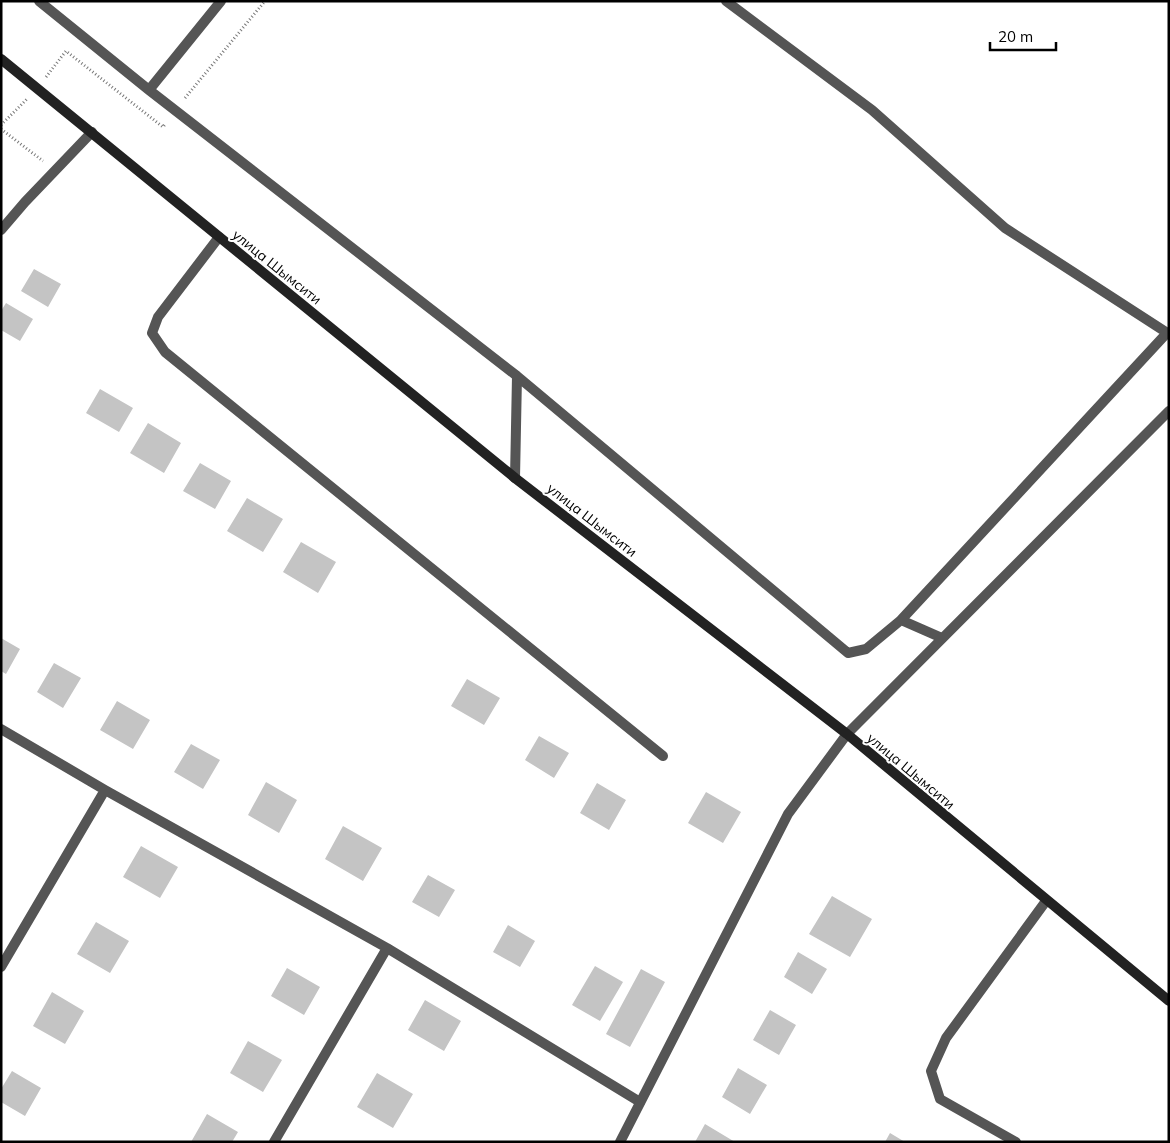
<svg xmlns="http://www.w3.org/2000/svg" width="1170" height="1143" font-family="Mulish,sans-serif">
<rect width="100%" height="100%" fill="#fff"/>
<path fill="#c4c4c4" d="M34,269L61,284L48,307L21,291Z
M6,303L33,319L20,341L1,330V311Z
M100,389L133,408L119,432L86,413Z
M148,423L181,443L164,473L130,453Z
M200,463L231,481L215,509L183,491Z
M247,498L283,519L263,552L227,531Z
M301,542L336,562L318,593L283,572Z
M1,638L20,649L6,674L1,671Z
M54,663L81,678L63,708L37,692Z
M467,679L500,698L484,725L451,706Z
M117,701L150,720L133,749L100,730Z
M539,736L569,753L554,778L525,760Z
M191,744L220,760L203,789L174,772Z
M266,782L297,800L279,833L248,815Z
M597,783L626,800L609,830L580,813Z
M706,792L741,812L723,843L688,823Z
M343,826L382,848L363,881L325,859Z
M141,846L178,867L160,898L123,877Z
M428,875L455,890L439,917L412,902Z
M832,896L872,919L850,957L809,934Z
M96,922L129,941L110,973L77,954Z
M508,925L535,941L520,967L493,952Z
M798,952L827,969L812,994L784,977Z
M595,966L623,982L600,1021L572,1005Z
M287,968L320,987L304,1015L271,996Z
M641,969L665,982L630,1047L606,1034Z
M52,992L84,1011L65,1044L33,1026Z
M425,1000L461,1021L444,1051L408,1030Z
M770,1010L796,1025L779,1055L753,1040Z
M248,1041L282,1060L263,1092L230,1073Z
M738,1068L767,1085L750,1114L722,1097Z
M12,1071L41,1088L25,1116L1,1102V1089Z
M377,1073L413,1094L393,1128L357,1107Z
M207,1114L238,1132L232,1142H191Z
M705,1124L735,1142H695Z
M890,1133L905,1142H885Z"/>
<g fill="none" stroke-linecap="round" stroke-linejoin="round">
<path stroke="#777" stroke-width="3" stroke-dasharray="1 2.5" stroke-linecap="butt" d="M46,77L66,51L163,127L166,123
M185,98L265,1
M1,125L27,99
M1,129L43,161"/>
<path stroke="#555" stroke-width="10" d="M39,1L149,90L517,376L515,478
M726,1L872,110L1005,228L1169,334
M149,90L221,1
M517,376L848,653L866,649L901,620L942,638
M901,620L1167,333"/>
<path stroke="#555" stroke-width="10" d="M1,230L25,202L92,132
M219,237L158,317L152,333L165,352L663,756
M1,729L105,790L387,948L640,1102
M1,967L105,790
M274,1142L387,948
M1016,1142L940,1099L931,1071L946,1038L1046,901"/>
<path stroke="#555" stroke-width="10" d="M620,1142L788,814L847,734L1169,411"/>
<path stroke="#222" stroke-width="10" d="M1,59L515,478L847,734L1169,1001"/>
</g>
<g text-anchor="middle" stroke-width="4" stroke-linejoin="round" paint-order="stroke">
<g font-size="14" fill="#000" stroke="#fff">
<text transform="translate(277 267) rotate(39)" y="5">улица Шымсити</text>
<text transform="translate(592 520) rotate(38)" y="5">улица Шымсити</text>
<text transform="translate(911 771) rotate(40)" y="5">улица Шымсити</text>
</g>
</g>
<rect width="1170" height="1143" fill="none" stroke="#000000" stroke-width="5"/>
<path d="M990 42v8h66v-8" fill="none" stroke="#000000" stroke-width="2.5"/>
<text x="998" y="42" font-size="15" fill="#000000" stroke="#ffffff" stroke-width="4" paint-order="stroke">20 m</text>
</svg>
